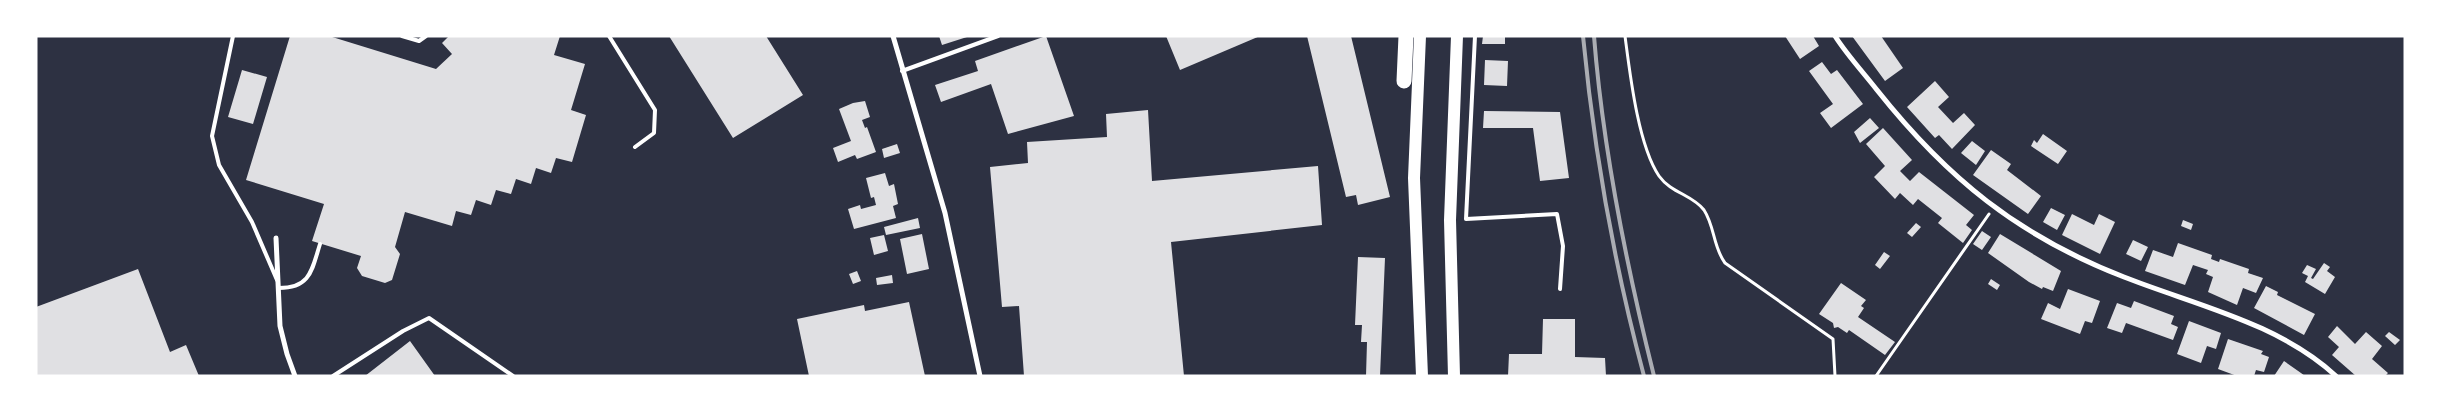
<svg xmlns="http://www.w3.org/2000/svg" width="2441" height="412" font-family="Karla,sans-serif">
<rect width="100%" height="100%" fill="#2d3142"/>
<path fill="#e0e0e3" d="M290,36H329L436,69L452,54L442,43L449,36H560L554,55L585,64L571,110L586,115L572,162L556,158L551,173L536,168L531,184L516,179L511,194L496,190L491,205L476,200L471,215L456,211L452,226L405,212L395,247L400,254L392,280L385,283L362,276L357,268L361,256L312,241L324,204L246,180Z
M669,36H766L803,95L733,138Z
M939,36H967V37L942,45Z
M1046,36L1074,116L1008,134L991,84L941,102L935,85L978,71L975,61Z
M1166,36H1260L1180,70Z
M1307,36H1351L1390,197L1358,205L1356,195L1346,197Z
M1483,36H1505V44H1482Z
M1785,36H1813L1819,46L1800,59Z
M1852,36H1881L1903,68L1885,81Z
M1485,60L1508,61L1507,86L1484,85Z
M1822,62L1831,74L1837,70L1863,104L1831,128L1820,113L1833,104L1809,71Z
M242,70L267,77L253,124L228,117Z
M1935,81L1949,97L1938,107L1953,123L1964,113L1975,125L1952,149L1939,135L1935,138L1907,107Z
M865,101L870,117L862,120L865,128L867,127L876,152L857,159L855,155L838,162L833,148L851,141L839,109L853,103Z
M1148,110L1152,181L1318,166L1322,225L1171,242L1184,376H1024L1019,306L1002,307L990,167L1028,163L1027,142L1107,137L1106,114Z
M1484,111L1560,112L1569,178L1540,181L1533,128H1483Z
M1870,118L1879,128L1860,143L1854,132Z
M1883,128L1912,160L1900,171L1910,181L1919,172L1974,215L1966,225L1972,230L1963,243L1938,223L1942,218L1918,199L1913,205L1900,193L1895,199L1874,177L1885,166L1866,144Z
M2043,134L2067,151L2058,164L2031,146L2034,140L2037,143Z
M1972,141L1985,151L1976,165L1961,153Z
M897,144L900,153L884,158L882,149Z
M1991,150L2011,164L2007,170L2041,196L2028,214L1973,175Z
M885,173L889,186L894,184L898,204L893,206L896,218L854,229L848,209L860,205L861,209L876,205L874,197L871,198L866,178Z
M2051,208L2065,215L2057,230L2043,222Z
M2072,214L2094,225L2099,214L2115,222L2100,254L2062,235Z
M918,218L920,228L886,235L884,227Z
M2183,220L2193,224L2191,230L2181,226Z
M1916,223L1921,227L1912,237L1907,233Z
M1982,231L1991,237L1982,250L1973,244Z
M922,234L929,269L907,274L900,239Z
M2000,234L2061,271L2053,291L2043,287L2042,289L2029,282L1988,253Z
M884,235L888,251L874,255L870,238Z
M2133,240L2148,247L2141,261L2126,254Z
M2178,243L2212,255L2211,259L2219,262L2220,259L2249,269L2248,273L2263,278L2256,293L2243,288L2237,305L2208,292L2213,277L2206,274L2208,270L2193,265L2185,285L2145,271L2153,250L2173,257Z
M1884,252L1890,256L1880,269L1875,265Z
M1358,257L1385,258L1380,376H1366L1367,342H1361L1362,325H1355Z
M2324,263L2330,267L2327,271L2335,277L2325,294L2305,282L2308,276L2302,273L2307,265L2316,269L2311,278L2313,279Z
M138,269L170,352L186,345L199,376H36V307Z
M857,271L861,281L853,284L849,274Z
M892,275L893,283L877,285L876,278Z
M1991,279L2000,285L1997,290L1988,284Z
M1841,283L1866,300L1861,306L1864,308L1858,317L1895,342L1885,355L1849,330L1847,333L1838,327L1834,328L1833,323L1819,314Z
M2266,286L2278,292L2277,295L2315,314L2304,335L2254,308Z
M2068,289L2100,301L2092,323L2085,321L2080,334L2041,319L2048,303L2060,309Z
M2134,301L2174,316L2171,324L2178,327L2173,340L2126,323L2122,333L2107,328L2117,303L2131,308Z
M909,302L925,376H809L797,319L864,305L865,311Z
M1543,319H1575V357L1605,358L1606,376H1508L1509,354H1542Z
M2189,321L2221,333L2216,349L2207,346L2201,363L2177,354Z
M2337,326L2355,344L2366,332L2382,346L2372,359L2388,373L2385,376H2356L2332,355L2339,347L2328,337Z
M2389,332L2400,340L2395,345L2385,336Z
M2228,339L2263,351L2261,354L2269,357L2264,372L2256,370L2254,376H2237L2218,369Z
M410,341L435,376H365Z
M2284,361L2301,373L2305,376H2274Z"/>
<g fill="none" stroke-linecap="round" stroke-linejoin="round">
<path stroke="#fff" stroke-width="3" d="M1625,36C1630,74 1638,145 1659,176C1671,193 1693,195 1704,210C1715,227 1713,247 1725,263L1833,339L1835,376
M1876,376L1989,214"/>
<path stroke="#fff" stroke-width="4" d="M233,36L212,136L219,165L252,222L277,280
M402,36L419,41L426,36
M609,36L655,110L654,133L635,147
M1475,36L1466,219L1557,214L1563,246L1560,289
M902,71L998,36
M279,288C311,288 312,269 320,244
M333,376L403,331L429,318L513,376"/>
<path stroke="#fff" stroke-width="5" d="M893,36L945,213L980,376
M1835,36C1847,55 1863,72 1877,90C1947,178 2018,236 2124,277C2195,305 2279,323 2336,376
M276,238L280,326L287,354L295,376"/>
<path stroke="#fff" stroke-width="12" d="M1420,36L1414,178L1422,376
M1454,376L1450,220L1457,36"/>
<path stroke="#fff" stroke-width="15" d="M1404,81L1406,36"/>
<path stroke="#abadb3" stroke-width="4" d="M1583,36C1594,151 1614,264 1644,376
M1594,36C1603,151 1626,264 1654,376"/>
</g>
<rect width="2441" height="412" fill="none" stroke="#ffffff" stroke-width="75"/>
</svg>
